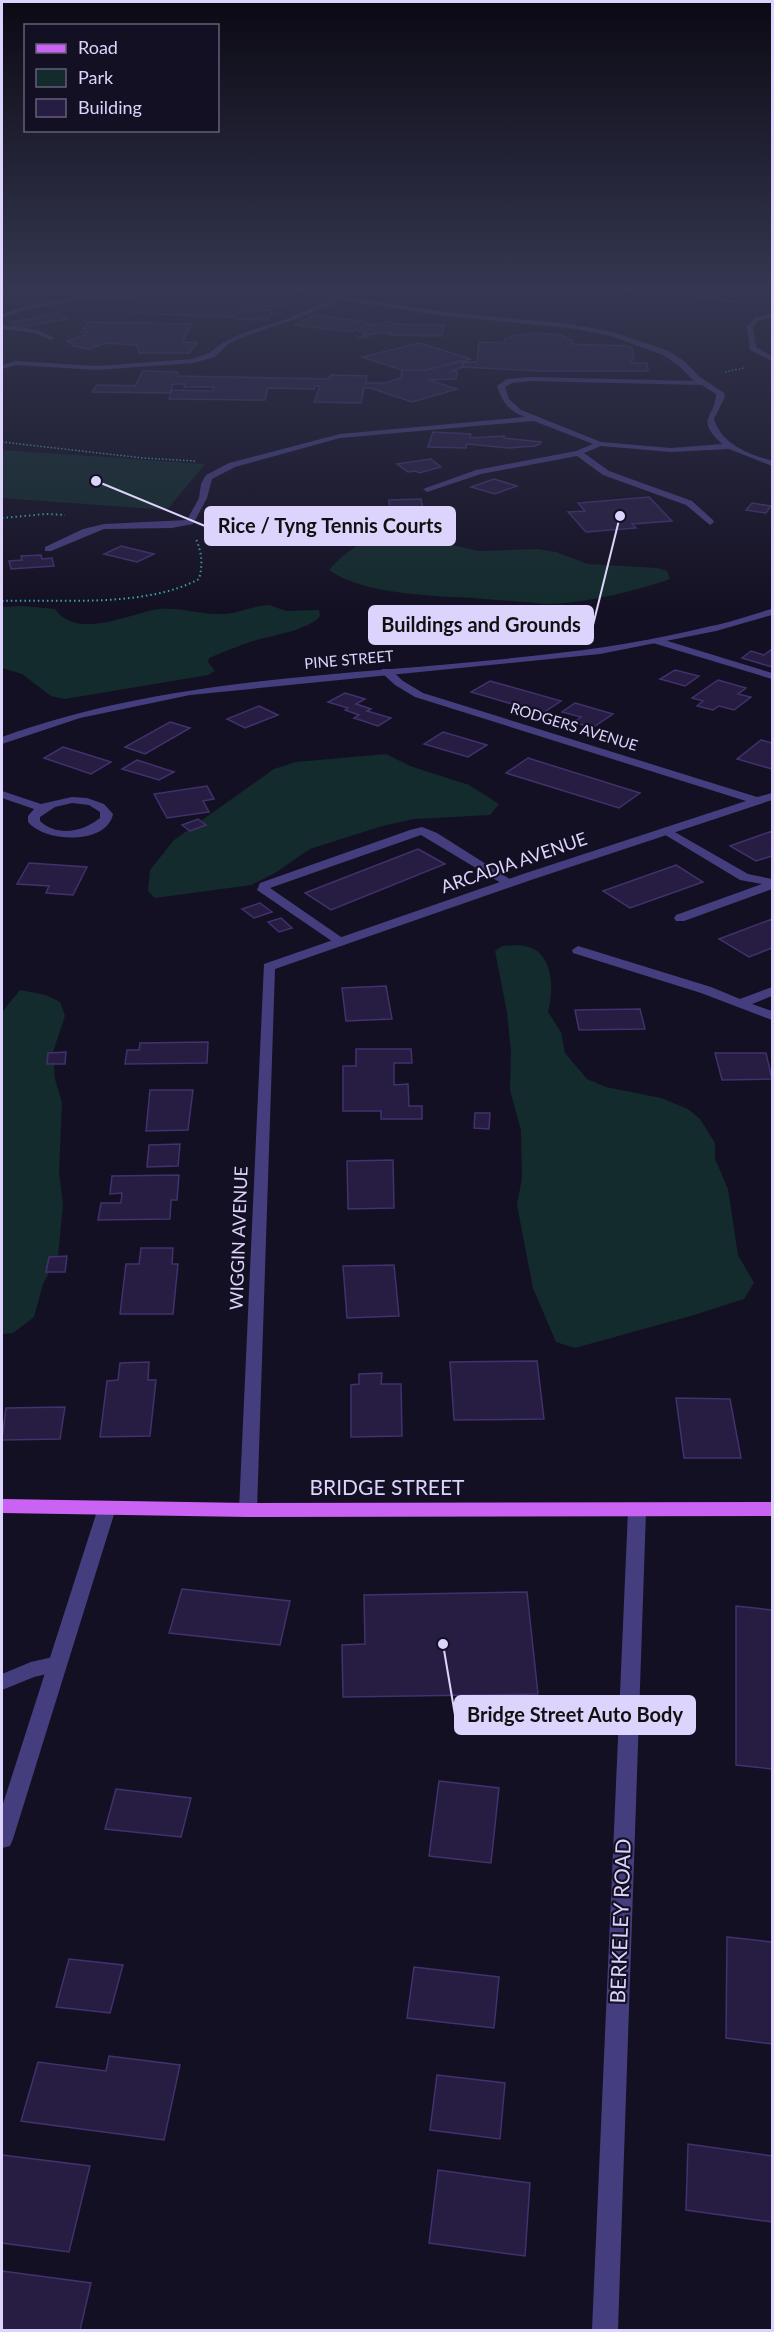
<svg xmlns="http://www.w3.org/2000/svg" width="774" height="2332" font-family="Lato,sans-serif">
<rect width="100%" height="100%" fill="#141023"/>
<path fill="#132b2c" d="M2,450L205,464L167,510L2,498Z
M386,536L426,539L479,551L537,549L556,552L588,564L657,568L667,571L670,579C633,592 586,603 547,604C522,602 497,600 473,598C432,596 362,594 329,570C345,551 362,541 386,536Z
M269,605L286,611L319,610L320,616C310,630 270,636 253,641C238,646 223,652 209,658L208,662L215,671L208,675L65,699L51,696L22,674L2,668V607L23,606L55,609C77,641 130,613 159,609C180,607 202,615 224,614C239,613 253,606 269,605Z
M386,754L410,766L469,785L499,804L490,815L414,819L382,826L310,849L275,873L251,885L155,898L148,891L150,870L174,840L274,769L296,762Z
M518,945C524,946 531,947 536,950C554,963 553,993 548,1012L561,1032L565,1053L587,1079L606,1087L661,1098L688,1109L700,1119L715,1143V1159L728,1189L738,1255L754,1283L744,1299L694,1315L575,1348L556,1342L533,1288L517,1205L522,1178L521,1130L510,1090L511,1052L507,1012L495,951L502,946Z
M20,990L46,995L60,1002L65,1016L53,1052L55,1079L62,1103L59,1172L63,1205L58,1256L43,1284L34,1317L13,1333L2,1334V1012Z"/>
<path fill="#271d42" stroke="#41316d" stroke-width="1.5" d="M230,299L288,301L284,307L245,306L243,309L274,310L268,320L235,319L236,317L135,313L146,300L227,303Z
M57,313L67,319L17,328L10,322L43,317L40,315Z
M314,315L369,322L365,325L382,324L387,321L392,322L388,325L392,326L393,324L444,325L442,336L390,335L391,333L371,334L364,338H359L366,334L356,329L352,332L295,325Z
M88,322L191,324L183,342L197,343L189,353H139L137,345L105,343L89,349L74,346L67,341L85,335L89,332H81Z
M536,333L560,335L566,337V340H572V344L628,346L632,348L634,360H630L631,363H647L648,371H539L463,367V362H477L479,342L504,343L505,338H510V336Z
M419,343L471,359L426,370H402L362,357Z
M461,361L463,367L451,371H457L456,379L429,380L457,389L412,402L371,388H364L361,403L314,402L320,386H315L314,389L268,388L265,400L169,399L172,390L213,391L214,387H184L185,384H173L170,393L92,392L97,385L135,386L143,371L177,372L178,376L328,379L331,375L367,376L366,383H384L401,378L402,370H426Z
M433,432L471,434L470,438L504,436V438L541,442L540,444L535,446L509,448L467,444L466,448L428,447Z
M431,459L441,467L419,473L416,471L408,472L397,464Z
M494,479L517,486L495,494L471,487Z
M649,497L672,521L632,524L636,528L586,532L568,512L585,511L578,503Z
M421,499L424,513H390L389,500Z
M752,503L771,506L766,513L746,510Z
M121,546L154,554L137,562L104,554Z
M41,555L42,559L52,558L54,566L11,569L9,561L22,560L21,556Z
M772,649V667L742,658L751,651L764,655Z
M675,670L699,676L685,686L660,679Z
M718,680L746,688L738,694L751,697L734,710L719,706L713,710L697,706L703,701L692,698Z
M490,681L561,701L543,713L471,692Z
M345,693L365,699L356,704L371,709L367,711L391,718L378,726L354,718L359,715L345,710L348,708L328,702Z
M575,703L613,714L592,728L574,722L581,717L562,712Z
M259,706L278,715L245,728L227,719Z
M170,722L190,728L145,754L125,747Z
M443,732L487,745L468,757L424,744Z
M761,740L772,743V769L737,759Z
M63,747L111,762L91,774L44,758Z
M528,758L640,793L619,808L506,773Z
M137,760L174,772L159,780L122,769Z
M207,786L214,799L203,801L209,812L167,818L154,794Z
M198,819L206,825L190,831L182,825Z
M772,831V856L756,861L730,846Z
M418,849L445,864L331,910L305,893Z
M29,863L87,867L73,895L46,893L49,886L17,884Z
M676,865L703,882L630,908L603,891Z
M260,903L272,912L254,918L242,909Z
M281,918L292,928L279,932L268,922Z
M772,919V948L749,957L719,939Z
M386,986L392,1019L346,1021L342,988Z
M640,1009L645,1029L579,1030L575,1010Z
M208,1042L207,1063L125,1064L127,1050H139L140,1043Z
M356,1049H411L412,1063H394V1085L408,1084L409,1106H422V1119H381V1111H343V1066H356Z
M66,1052L65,1064H47L48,1053Z
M715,1053H766L772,1079L722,1080Z
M150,1090H193L188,1130L146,1131Z
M475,1113H490L489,1129L474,1128Z
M180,1144L178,1166L147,1167L149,1145Z
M393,1160L394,1208L348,1209L347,1161Z
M179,1175L177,1200H171L170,1219L98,1220L101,1203H121L122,1193L110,1194L112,1176Z
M141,1248H173L172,1264H178L173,1314H120L126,1264H139Z
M67,1256L65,1272H46L49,1257Z
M394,1265L399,1316L347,1318L343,1266Z
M537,1361L544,1419L454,1420L450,1362Z
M149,1362L148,1380H156L150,1436L100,1437L107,1381L118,1380L120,1363Z
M382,1373L381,1384H401L402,1436L351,1437V1385L359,1384V1374Z
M676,1398L730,1399L741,1458H684Z
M65,1407L60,1439L2,1440L6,1408Z
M182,1589L290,1601L280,1645L169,1633Z
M527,1592L538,1694L343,1697L342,1645L365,1644L364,1595Z
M736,1606L772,1610V1769L736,1765Z
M439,1781L499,1788L491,1863L429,1856Z
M116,1789L191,1798L181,1837L105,1829Z
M727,1937L772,1942V2044L726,2038Z
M69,1959L123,1965L110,2013L56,2007Z
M414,1967L499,1977L494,2028L407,2018Z
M109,2056L180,2065L164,2140L21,2121L38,2062L106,2071Z
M437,2075L505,2083L500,2139L430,2130Z
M688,2144L772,2156V2222L686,2210Z
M2,2155L90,2166L69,2252L2,2243Z
M438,2170L530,2183L525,2256L429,2243Z
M2,2271L91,2283L80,2330H2Z"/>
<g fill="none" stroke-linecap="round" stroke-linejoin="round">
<path stroke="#37abad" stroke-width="1.5" stroke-dasharray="1.5 2" stroke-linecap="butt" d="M571,287L668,292L742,303
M725,372L744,368
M2,442L143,458L195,461"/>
<path stroke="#37abad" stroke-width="2" stroke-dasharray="1.5 3" stroke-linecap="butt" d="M2,518L46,514L65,515
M2,601C62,599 145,608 199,579C203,565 202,553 196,539"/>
<path fill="#453e7e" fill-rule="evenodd" d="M224,287H235L215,293L80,300L29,309L2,318V314L27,306L80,296Z
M272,287H286L445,312L570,324L613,332L669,351L684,361L700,377L724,393L725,397L714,419C722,445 749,454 772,461V466L729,449L671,452L601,446L584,453L609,471L692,501L713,520L714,522L710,525L686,505L603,475L577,456L481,474L427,492L423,489L476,470L576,451L593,444L534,421L340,438L235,467L212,479L207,498L193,524L172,528L104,529L51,551H45V547L83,529L104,524L187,520L199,498L201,484L206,475L229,463L340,434L525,417C509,411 502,402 497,386L507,379L531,377L694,381L678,365L663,355L611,336L570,328L445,316L342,300L293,320L245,336L228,344L215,357L193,363L97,370L16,365L2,369V365L16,361L97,366L192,359L209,353L224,342L241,334L289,318L335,298ZM531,381L702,385L716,394C715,419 694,418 722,444L671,448L601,442L521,410L509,399L505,387L512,383Z
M772,314V318L759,320L753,327L756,347L772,356V361L750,350L747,327L755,317Z
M2,325L38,330L55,338L51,340L34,333L2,329Z
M422,827L437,833L516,883L510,887L506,886L421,835L270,888L344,939L345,942L344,945L339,946L257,890L260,883L410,830Z
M666,827L748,874L772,879V889L684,921H676L674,918L676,915L762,884L740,880L662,833V829Z
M57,1656L64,1658L67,1664L64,1670L34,1677L2,1690V1674L31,1662Z"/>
<path fill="#453e7e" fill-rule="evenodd" d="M653,639H661L772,673V679L653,643Z
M382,669H390L403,681L423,693L757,797L772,793V800L534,879L275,969L257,1510L254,1515L248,1517L242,1515L239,1510L264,964L526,873L746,801L415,697L395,685L382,673Z
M2,791L41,804L72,797L87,798L104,804L113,814C107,845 45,843 28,822V816L34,809L2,798ZM72,803L89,805L100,812V818C83,832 57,837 40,821V817L55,807Z
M578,946L711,987L740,999L772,987V996L752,1004L772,1011V1020L701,993L573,953L572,950Z
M107,1501L113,1503L116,1508L13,1839L10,1846L2,1848V1807L98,1508L101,1503Z
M637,1504L643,1506L646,1511L618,2330H592L628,1511L631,1506Z"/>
<path fill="#453e7e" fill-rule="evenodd" d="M772,609V615L716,631L600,654L190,695L80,718L2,744V737C175,674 360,676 541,655C598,649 655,640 711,626C732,622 752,614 772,609Z"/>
<path fill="#ca63f4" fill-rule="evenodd" d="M2,1499L248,1503L772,1502V1516L248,1517L2,1513Z"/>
</g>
<linearGradient id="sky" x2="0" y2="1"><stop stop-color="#0b0913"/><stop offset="0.47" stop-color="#343750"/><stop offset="1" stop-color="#343750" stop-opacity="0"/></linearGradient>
<rect width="774" height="613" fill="url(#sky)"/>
<g text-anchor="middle" stroke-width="4.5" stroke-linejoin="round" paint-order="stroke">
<g font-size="15" fill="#dcd4fc" stroke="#141023">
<text transform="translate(349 660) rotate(-5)" y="5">PINE STREET</text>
<text transform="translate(574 727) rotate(17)" y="5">RODGERS AVENUE</text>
</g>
<g font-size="18" fill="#dcd4fc" stroke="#141023">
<text transform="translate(514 863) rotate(-19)" y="6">ARCADIA AVENUE</text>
<text transform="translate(239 1238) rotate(-88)" y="6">WIGGIN AVENUE</text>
</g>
<g font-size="21" fill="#dcd4fc" stroke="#141023">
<text x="387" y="1495">BRIDGE STREET</text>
<text transform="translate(621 1921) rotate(-88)" y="7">BERKELEY ROAD</text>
</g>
</g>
<path fill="none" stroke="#dcd4fc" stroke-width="2" d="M96 481L205 526M620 516L593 625M443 1644L455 1715"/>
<g fill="#dcd4fc" stroke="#141023" stroke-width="2">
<circle cx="96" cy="481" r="6"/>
<circle cx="620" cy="516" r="6"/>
<circle cx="443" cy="1644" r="6"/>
</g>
<g fill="#dcd4fc" stroke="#dcd4fc" stroke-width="2">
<rect x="205" y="507" width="250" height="38" rx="6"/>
<rect x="369" y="606" width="224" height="38" rx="6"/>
<rect x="455" y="1696" width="240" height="38" rx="6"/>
</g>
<g font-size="20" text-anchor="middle" font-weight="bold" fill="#111">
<text x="330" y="533">Rice / Tyng Tennis Courts</text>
<text x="481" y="632">Buildings and Grounds</text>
<text x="575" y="1722">Bridge Street Auto Body</text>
</g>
<rect width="774" height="2332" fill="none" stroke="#dcd4fc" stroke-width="6"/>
<rect x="24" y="24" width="195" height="108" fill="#141023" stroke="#645e7a" stroke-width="1.5"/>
<rect x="36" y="44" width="30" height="9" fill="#ca63f4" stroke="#645e7a" stroke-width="1.5"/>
<text x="78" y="54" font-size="18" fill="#dcd4fc">Road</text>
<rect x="36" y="69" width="30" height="18" fill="#132b2c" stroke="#645e7a" stroke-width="1.5"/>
<text x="78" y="84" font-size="18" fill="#dcd4fc">Park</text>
<rect x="36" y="99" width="30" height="18" fill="#271d42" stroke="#645e7a" stroke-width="1.5"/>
<text x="78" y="114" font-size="18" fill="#dcd4fc">Building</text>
</svg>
